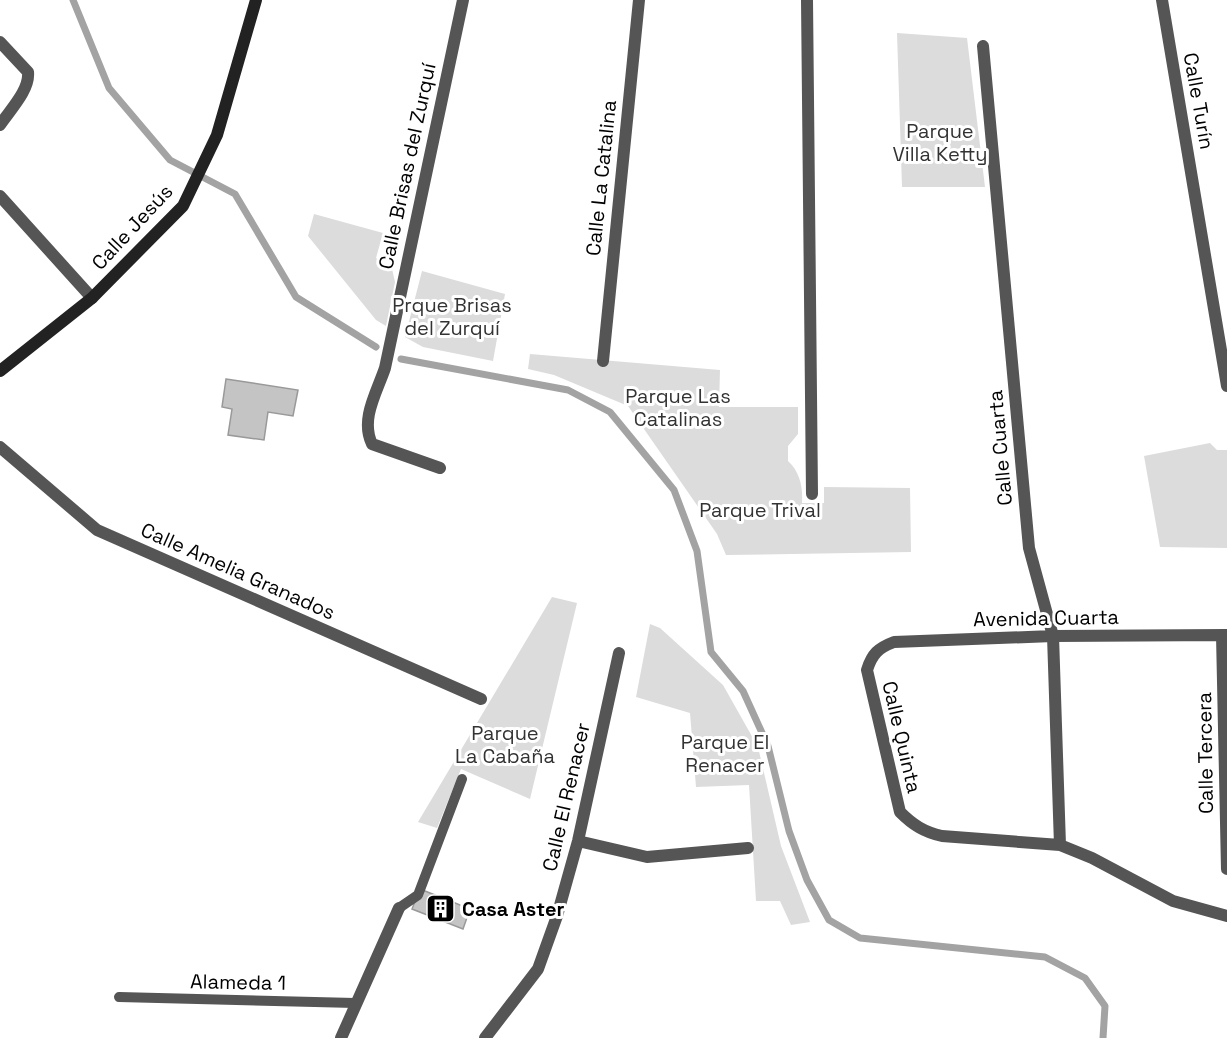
<svg xmlns="http://www.w3.org/2000/svg" width="1227" height="1038" font-family="'Space Grotesk',sans-serif">
<rect width="100%" height="100%" fill="#fff"/>
<path fill="#dcdcdc" d="M897,33L967,38L985,187H902Z
M314,214L383,233L376,258L392,269L395,282L386,326L376,320L308,236Z
M422,271L505,294L493,361L423,347L405,337Z
M530,354L720,370L719,407H798V434L788,446V461C800,472 803,487 802,503H824V487L910,488L911,552L726,555L717,534L628,406L554,375L528,369Z
M1210,443L1217,450H1227V548L1160,547L1144,456Z
M552,597L577,603L530,799L461,769L437,828L418,822Z
M650,624L660,628L723,685L758,747L781,846L810,922L791,925L780,901H756L749,785L696,787L690,713L636,697Z"/>
<g fill="none" stroke-linecap="round" stroke-linejoin="round">
<path stroke="#a3a3a3" stroke-width="7" d="M73,0L109,88L170,160L235,194L296,297L376,347
M401,359L568,390L610,412L674,490L697,551L711,652L743,691L768,746L789,831L807,880L829,920L860,938L1045,957L1085,978L1105,1006L1103,1038"/>
</g>
<path fill="#c4c4c4" stroke="#999" stroke-width="1.5" d="M226,379L298,390L293,416L268,412L264,440L228,435L232,409L222,407Z
M420,889L470,909L463,929L412,909Z"/>
<g fill="none" stroke-linecap="round" stroke-linejoin="round">
<path stroke="#555" stroke-width="10" d="M399,908L418,895L462,779
M119,997L355,1003"/>
<path stroke="#555" stroke-width="12" d="M807,0L812,494
M1162,0L1227,386
M0,42L28,72C30,90 10,110 0,125
M983,46L1029,548L1053,636L1060,845
M0,196L92,298
M603,361L639,0
M0,447L97,530L481,699
M440,468L372,444C360,419 377,392 385,368L463,0
M1222,635L1227,869
M1227,635L1053,636L894,642C878,648 872,654 867,670L900,812C913,825 924,832 942,836L1060,845L1092,858L1173,901L1227,916
M578,841L647,857L748,848
M341,1038L399,908
M485,1038L538,969L557,916L578,841L619,653"/>
<path stroke="#222" stroke-width="12" d="M0,371L92,298L183,206L217,135L256,0"/>
</g>
<defs>
<symbol id="building-square" viewBox="-11 -11 22 22"><rect x="-9" y="-9" width="18" height="18" rx="4" fill="#000" stroke="#fff"/><path d="M-4-6H4V6H1V3H-1V6H-4ZM-2.5-4.3h1.7v1.8h-1.7ZM.8-4.3h1.7v1.8H.8ZM-2.5-1h1.7V.8h-1.7ZM.8-1h1.7V.8H.8Z" fill="#fff"/></symbol>
</defs>
<g fill-rule="evenodd">
<use href="#building-square" x="424" y="892" width="33" height="33"/>
</g>
<g text-anchor="middle" stroke-width="6" stroke-linejoin="round" paint-order="stroke">
<g font-size="20" fill="#000" stroke="#fff">
<text transform="translate(1199 101) rotate(80)" y="7">Calle Turín</text>
<text transform="translate(407 166) rotate(-78)" y="7">Calle Brisas del Zurquí</text>
<text transform="translate(601 178) rotate(-84)" y="7">Calle La Catalina</text>
<text transform="translate(132 227) rotate(-47)" y="7">Calle Jesús</text>
<text transform="translate(1000 448) rotate(-95)" y="7">Calle Cuarta</text>
<text transform="translate(238 571) rotate(24)" y="7">Calle Amelia Granados</text>
<text transform="translate(1046 618) rotate(-1)" y="7">Avenida Cuarta</text>
<text transform="translate(902 737) rotate(77)" y="7">Calle Quinta</text>
<text transform="translate(1205 753) rotate(-91)" y="7">Calle Tercera</text>
<text transform="translate(566 797) rotate(-77)" y="7">Calle El Renacer</text>
<text transform="translate(238 982) rotate(1)" y="7">Alameda 1</text>
</g>
<g font-size="20" fill="#333" stroke="#fff">
<text x="940" y="138">Parque<tspan x="940" dy="23">Villa Ketty</tspan></text>
<text x="452" y="312">Prque Brisas<tspan x="452" dy="23">del Zurquí</tspan></text>
<text x="678" y="403">Parque Las<tspan x="678" dy="23">Catalinas</tspan></text>
<text x="760" y="517">Parque Trival</text>
<text x="505" y="740">Parque<tspan x="505" dy="23">La Cabaña</tspan></text>
<text x="725" y="749">Parque El<tspan x="725" dy="23">Renacer</tspan></text>
</g>
<g font-size="20" font-weight="bold" fill="#000" stroke="#fff" text-anchor="start">
<text x="462" y="916">Casa Aster</text>
</g>
</g>
</svg>
